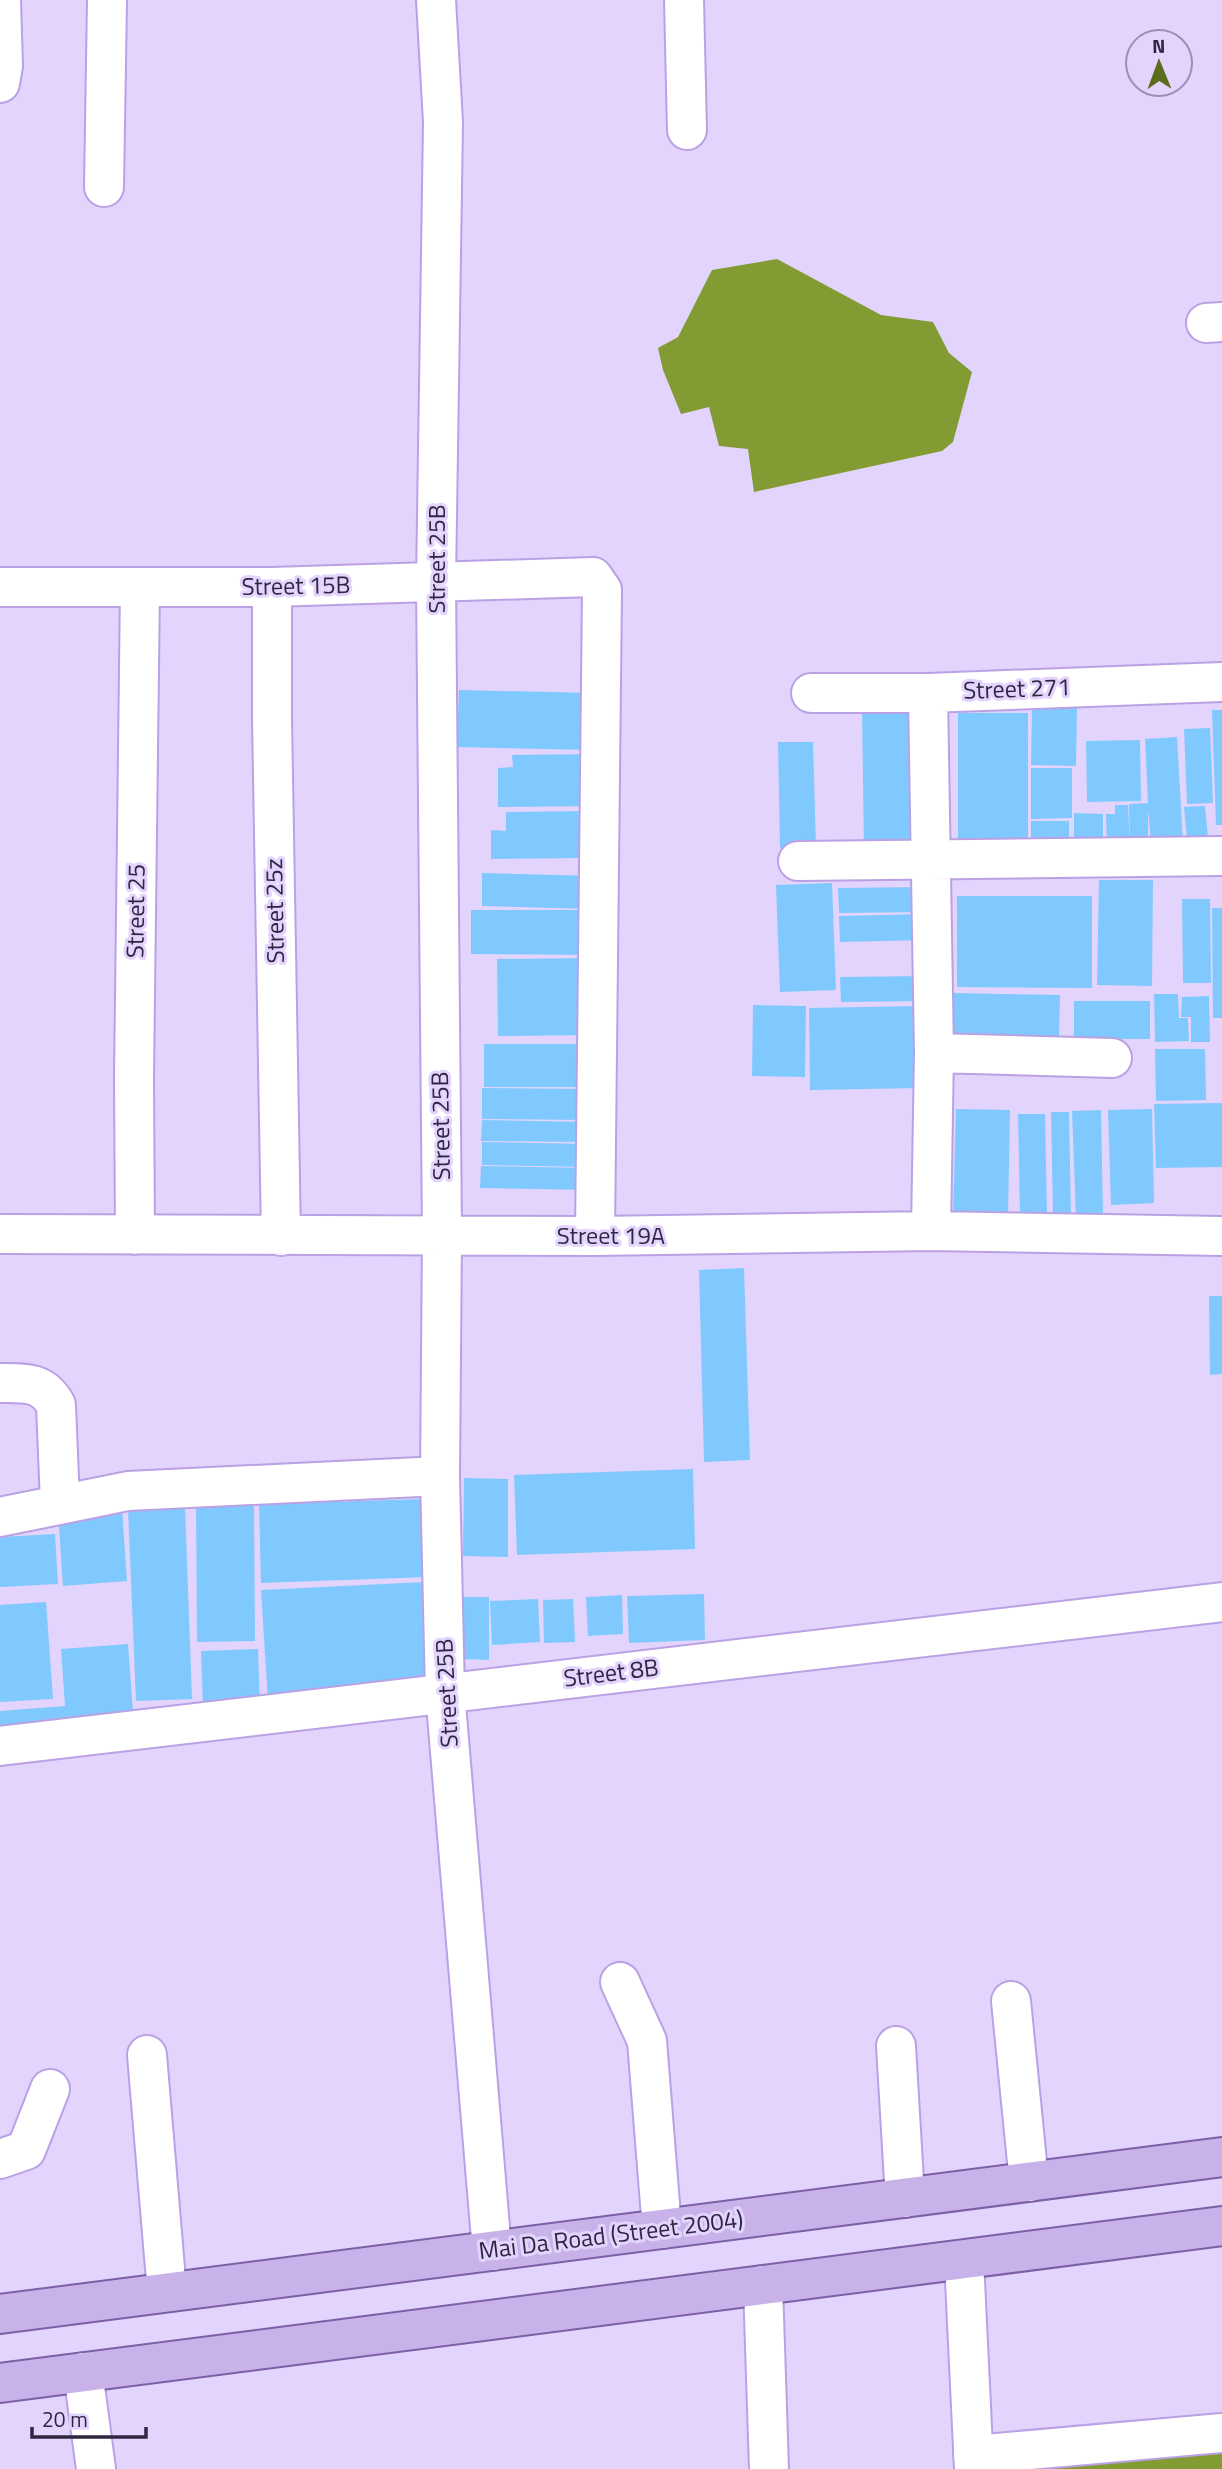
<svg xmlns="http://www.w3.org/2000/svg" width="1222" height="2469" font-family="'Titillium Web',sans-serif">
<rect width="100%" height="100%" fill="#e3d4fe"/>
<path fill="#839b33" d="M777,259L881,315L933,322L949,353L972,372L953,442L942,451L754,492L748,449L719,446L709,407L681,414L663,370L658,348L678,337L712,270Z
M1222,2444V2469H1015Z"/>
<path fill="#80c9fe" d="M459,690L595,693L593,750L457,747Z
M1032,706H1077L1076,766L1031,765Z
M862,708H915L917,850L864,851Z
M1212,710H1222V825H1216Z
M958,713H1028V854H958Z
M1210,728L1213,803L1187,804L1184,729Z
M1177,737L1183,842L1151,843L1148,809V854H1107L1106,814H1115V805H1128L1130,844L1129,804L1148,803L1145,739Z
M1140,740L1141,801L1087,802L1086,741Z
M778,742H813L816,847L780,848Z
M593,754L594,806L498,807V768L513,767L512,755Z
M1031,768H1072V818L1031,819Z
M1205,806L1208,838L1187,840L1184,807Z
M587,811L588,858L491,859V830L506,831V812Z
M1074,813L1103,814V854H1074Z
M1031,821H1069V852H1031Z
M482,873L595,876L593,909L482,906Z
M1099,880H1153L1152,986L1097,985Z
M832,883L836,990L780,992L776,885Z
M927,887V912L839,913L838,888Z
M957,896H1092V988L957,987Z
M1182,899H1210L1211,983H1183Z
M1212,908H1222V1018H1213Z
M471,910H594L593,955L471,954Z
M925,914L926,940L840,942L839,916Z
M592,958V1035L498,1036L497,959Z
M927,976L928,1001L841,1002L840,977Z
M953,993L1060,995L1059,1037L953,1036Z
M1154,994H1178L1179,1018H1188L1189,1041L1155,1042Z
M1209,996L1210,1042H1191V1017H1181L1182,997Z
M1074,1001H1150V1039H1074Z
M753,1005L806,1006L805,1077L752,1076Z
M920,1006L921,1088L810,1090L809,1008Z
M484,1044H592V1087H484Z
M1155,1049H1205L1206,1100L1156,1101Z
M482,1088L591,1089V1120L482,1119Z
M1222,1103V1167L1156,1168L1154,1104Z
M956,1109L1010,1110L1008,1218L953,1216Z
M1152,1109L1154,1203L1111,1205L1108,1110Z
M1101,1110L1103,1217L1076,1219L1072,1111Z
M1051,1112H1069L1071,1217H1053Z
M1018,1114H1045L1047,1215L1020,1216Z
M482,1120L590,1122V1142L481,1141Z
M482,1142L591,1144V1167L482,1165Z
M481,1166L591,1168L590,1190L480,1188Z
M744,1268L750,1460L704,1462L699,1270Z
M1209,1296H1222V1374L1210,1375Z
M693,1469L695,1549L517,1555L514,1475Z
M464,1478L508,1479V1557L463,1556Z
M425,1499L427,1577L261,1583L259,1504Z
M196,1502H254L255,1641L197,1642Z
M185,1506L192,1699L136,1701L128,1509Z
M122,1508L127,1581L63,1586L58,1512Z
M55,1534L58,1584L0,1587V1537Z
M425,1582L431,1693L268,1702L261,1590Z
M704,1594L705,1640L629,1643L627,1596Z
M622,1595L623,1634L588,1636L586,1597Z
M462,1597H489V1660L461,1659Z
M538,1599L540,1642L492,1645L490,1601Z
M573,1599L575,1642L544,1643L543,1600Z
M46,1602L53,1699L0,1702V1605Z
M128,1644L134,1726L0,1735V1711L65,1706L61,1649Z
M258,1649L260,1706L203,1707L201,1651Z"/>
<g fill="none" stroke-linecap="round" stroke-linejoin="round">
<defs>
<path id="minor" d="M436,0L443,122L436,582L442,1236L440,1476L445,1692L492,2251
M684,0L687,130
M0,83L3,66L1,0
M104,187L107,0
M1206,323L1222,322
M0,587H272L593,577L602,590L595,1236
M272,587V719L281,1236
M811,693H928L1222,682
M928,693L934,1053L931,1231
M798,861L1222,856
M934,1053L1112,1058
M0,1234L595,1236L931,1231L1222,1236
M135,1235L134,1078L140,587
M0,1383C25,1383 43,1381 56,1405L60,1503
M0,1517L128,1491L440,1476
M0,1746L1222,1602
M620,1982L647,2041L662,2229
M1011,2001L1029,2182
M896,2046L905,2198
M147,2055L167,2292
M0,2159L26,2150L50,2089
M964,2260L974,2469
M763,2285L769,2469
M83,2372L96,2469
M973,2455L1222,2433"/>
<path id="major" d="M0,2314L1222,2157
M0,2383L1222,2226"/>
</defs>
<use href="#minor" stroke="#baa1e4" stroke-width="42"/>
<use href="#major" stroke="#7c60a5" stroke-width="42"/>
<use href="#minor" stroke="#fff" stroke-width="38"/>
<use href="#major" stroke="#c8b2e9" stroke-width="38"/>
</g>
<g text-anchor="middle" stroke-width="6" stroke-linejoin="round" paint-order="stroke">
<g font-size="24" fill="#312641" stroke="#e3d4fe">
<text transform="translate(437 559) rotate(-90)" y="8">Street 25B</text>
<text transform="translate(296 586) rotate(-1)" y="8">Street 15B</text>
<text transform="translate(1017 689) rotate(-2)" y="8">Street 271</text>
<text transform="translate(136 911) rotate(-89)" y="8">Street 25</text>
<text transform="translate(275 911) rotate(-91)" y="8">Street 25z</text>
<text transform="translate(441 1126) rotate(-91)" y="8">Street 25B</text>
<text x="611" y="1244">Street 19A</text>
<text transform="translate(611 1673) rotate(-7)" y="8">Street 8B</text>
<text transform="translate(447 1693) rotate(-93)" y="8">Street 25B</text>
<text transform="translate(611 2235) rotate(-7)" y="8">Mai Da Road (Street 2004)</text>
</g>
</g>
<g transform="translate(1159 63) rotate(359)"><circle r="33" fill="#e3d4fe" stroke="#9c8eb2" stroke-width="2"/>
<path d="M0-5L12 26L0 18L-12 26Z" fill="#5b6d1a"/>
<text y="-10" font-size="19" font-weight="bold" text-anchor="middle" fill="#312641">N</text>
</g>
<path d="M32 2427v10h114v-10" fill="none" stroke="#312641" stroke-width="3.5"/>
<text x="42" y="2427" font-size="21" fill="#312641" stroke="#e3d4fe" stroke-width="5" paint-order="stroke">20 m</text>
</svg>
